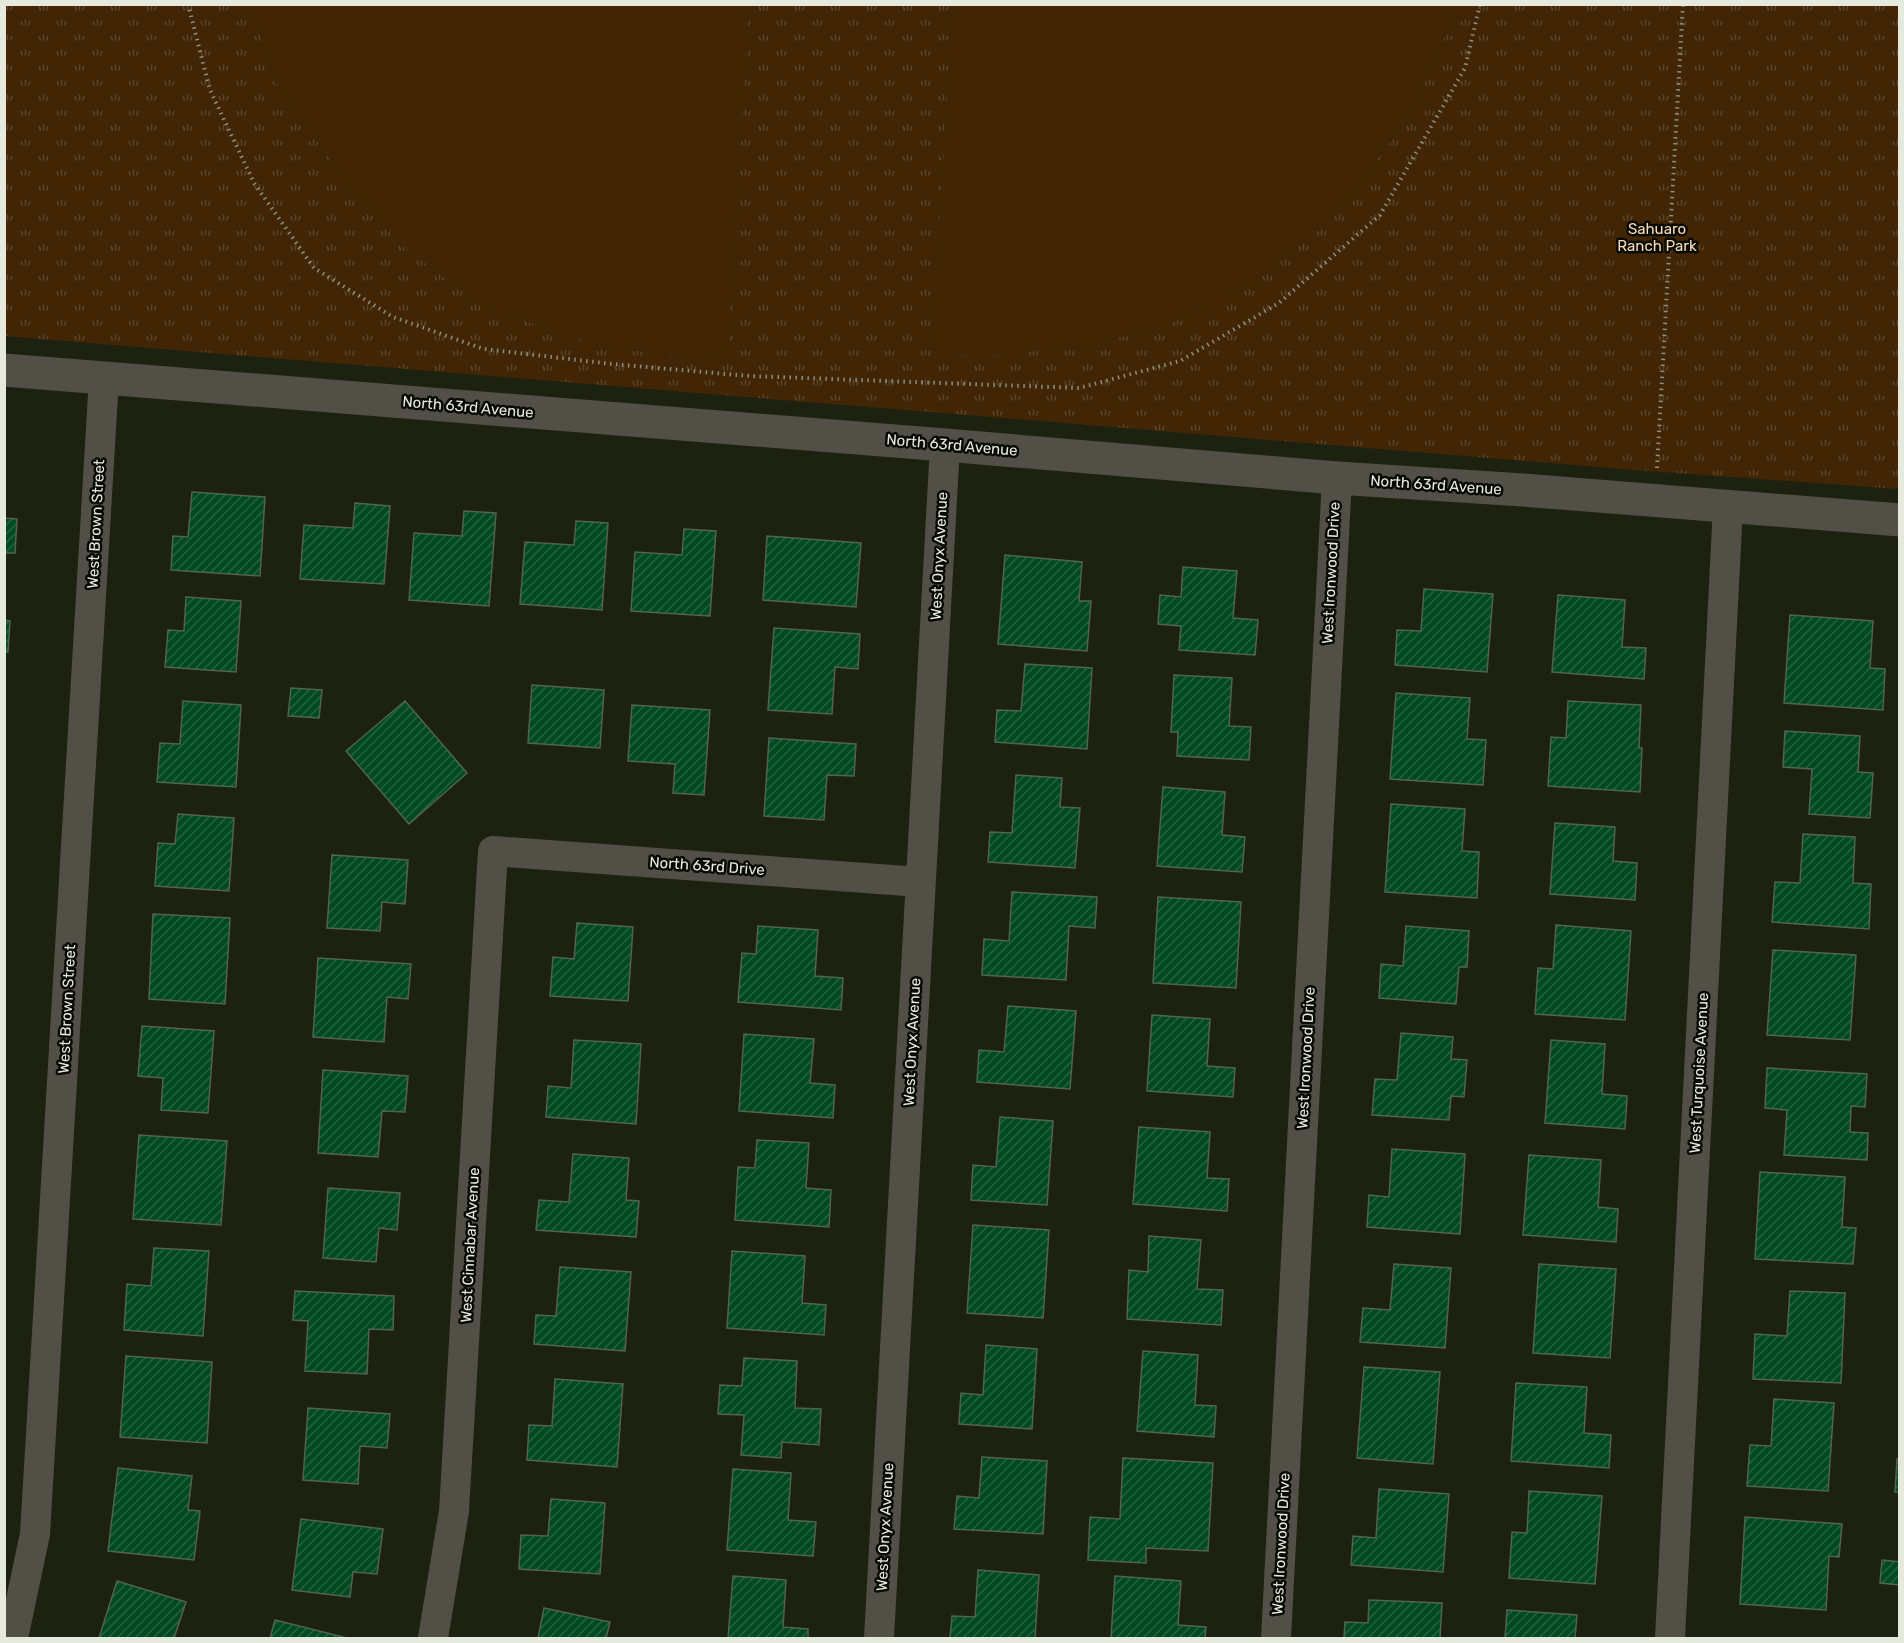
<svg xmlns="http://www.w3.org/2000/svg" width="1904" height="1643" font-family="Rubik,sans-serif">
<defs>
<pattern id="park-tufts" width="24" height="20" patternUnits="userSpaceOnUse" patternTransform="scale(1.5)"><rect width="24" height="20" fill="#412504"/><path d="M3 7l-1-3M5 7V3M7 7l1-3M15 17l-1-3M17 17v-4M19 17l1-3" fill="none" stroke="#5c4528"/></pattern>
<pattern id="building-hatch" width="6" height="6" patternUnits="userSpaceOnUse" patternTransform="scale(1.5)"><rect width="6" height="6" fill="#014920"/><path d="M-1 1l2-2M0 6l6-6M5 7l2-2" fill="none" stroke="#266340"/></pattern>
</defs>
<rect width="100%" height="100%" fill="#1d2210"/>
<path fill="url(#park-tufts)" d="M4,5H1899V489L1635,470L5,336Z"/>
<path fill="#412504" d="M251,5H749L727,361L603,347L485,308L401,245L334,166L273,78Z
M953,5V4L1457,5L1455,13L1412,113L1340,210L1265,274L1182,319L1098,344L1002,355H931Z"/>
<path fill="url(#building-hatch)" stroke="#506354" stroke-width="1.5" d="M192,492L265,497L260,576L171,570L173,536L188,537Z
M355,503L390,506L384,584L300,579L304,525L353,528Z
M464,511L496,513L489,606L409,600L414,533L462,536Z
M4,518L17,519L15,553H4Z
M576,521L608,523L602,610L520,604L525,542L574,545Z
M684,529L716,531L710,616L631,611L635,552L682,555Z
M767,536L861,543L856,607L763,600Z
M1005,555L1082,562L1079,601H1091L1087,651L998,644Z
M1183,567L1237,571L1233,618L1258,620L1255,655L1179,650L1181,626L1158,624L1160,595L1181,597Z
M1424,589L1493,594L1487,672L1395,665L1397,630L1421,631Z
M1558,595L1625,600L1622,647L1646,648L1644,679L1552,672Z
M186,597L241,601L236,672L165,667L168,630L184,631Z
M1790,615L1873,621L1870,668L1885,669L1883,710L1784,703Z
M4,620L10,621L8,652H4Z
M774,628L860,634L858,669L835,667L832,714L768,710Z
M1025,664L1092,668L1087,749L995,742L997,710L1021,711Z
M1174,675L1232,678L1229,726L1251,727L1249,760L1177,756L1178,732H1171Z
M532,685L604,690L600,748L528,743Z
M291,688L322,690L319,718L288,716Z
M1396,693L1470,698L1467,739L1486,740L1483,785L1390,779Z
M183,701L241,705L236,787L157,782L160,743L180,744Z
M405,701L467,773L409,824L346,751Z
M1568,701L1641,705L1639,748H1642L1640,792L1548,786L1551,737L1566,738Z
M632,705L710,710L704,795L673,793L675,764L628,761Z
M1785,731L1860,736L1858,772L1873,773L1870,818L1809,814L1812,769L1783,767Z
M769,738L856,744L854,776L827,775L824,820L764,816Z
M1016,775L1062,778L1060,807L1080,808L1075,868L988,862L990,832L1012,833Z
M1163,787L1225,792L1222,835L1245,837L1242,872L1157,866Z
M1391,804L1465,809L1462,851L1479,852L1477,898L1385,892Z
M178,814L234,818L229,891L155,886L158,843L175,844Z
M1555,823L1615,827L1613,861L1637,863L1635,900L1550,894Z
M1803,834L1855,837L1853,883L1871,884L1869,929L1772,922L1775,882L1800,883Z
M332,855L408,860L405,904L382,902L380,931L327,928Z
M1012,892L1097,897L1095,928L1069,926L1066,980L982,975L984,939L1009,941Z
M1158,897L1241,902L1236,988L1153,983Z
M153,914L230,918L225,1004L149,999Z
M577,923L633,927L628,1001L550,996L553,957L574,959Z
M1556,925L1631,931L1625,1020L1535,1014L1538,968L1553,969Z
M758,926L818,930L815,976L843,978L841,1010L738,1002L742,953L756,954Z
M1406,926L1469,931L1467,967H1459L1456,1004L1379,998L1381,964L1403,966Z
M1773,950L1856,955L1850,1040L1767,1035Z
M318,958L411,964L408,999L387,997L384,1042L313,1037Z
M1008,1006L1076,1011L1070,1089L977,1082L979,1050L1004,1052Z
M1152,1015L1210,1019L1207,1066L1235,1068L1233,1097L1147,1091Z
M142,1026L214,1031L208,1113L161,1110L163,1078L138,1076Z
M1401,1033L1453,1037L1451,1059L1467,1060L1464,1097L1451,1096L1449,1120L1372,1115L1375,1079L1397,1080Z
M744,1034L814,1039L810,1083L835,1085L833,1118L739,1111Z
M574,1040L641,1044L636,1124L546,1117L548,1086L571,1088Z
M1551,1040L1605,1044L1602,1094L1627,1096L1625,1129L1545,1123Z
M1767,1068L1867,1074L1865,1107L1851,1106L1850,1132L1868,1133L1867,1160L1784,1155L1787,1110L1765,1108Z
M323,1070L408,1076L405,1112L382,1111L378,1157L318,1153Z
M1000,1117L1053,1121L1047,1205L971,1200L973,1165L996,1167Z
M1139,1127L1210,1132L1207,1178L1229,1179L1227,1211L1133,1204Z
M139,1135L227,1141L221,1225L133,1219Z
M757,1140L809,1143L806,1188L831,1190L829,1227L735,1220L738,1167L755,1168Z
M1392,1149L1465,1154L1460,1234L1367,1227L1369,1195L1389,1197Z
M573,1154L629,1158L626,1200L639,1201L636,1237L536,1230L539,1200L569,1202Z
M1529,1155L1601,1160L1598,1207L1618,1209L1616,1242L1523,1235Z
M1760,1172L1845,1177L1842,1227L1856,1228L1853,1264L1755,1259Z
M328,1188L400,1193L397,1230L379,1228L376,1262L323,1258Z
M973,1225L1049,1230L1043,1318L967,1313Z
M1149,1236L1201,1240L1197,1289L1223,1290L1221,1325L1127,1319L1129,1270L1148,1272Z
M154,1248L209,1251L203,1336L124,1330L127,1284L151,1286Z
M732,1251L805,1256L802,1303L826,1305L824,1335L727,1328Z
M1394,1264L1451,1268L1445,1348L1360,1342L1363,1308L1390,1310Z
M1539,1264L1616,1269L1610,1358L1533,1353Z
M560,1267L631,1272L625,1351L534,1344L536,1315L556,1316Z
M295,1291L394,1296L393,1330L369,1329L367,1374L305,1371L308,1321L293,1320Z
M1790,1291L1845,1293L1841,1383L1753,1379L1755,1334L1787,1336Z
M986,1345L1037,1349L1032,1429L959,1424L961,1393L983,1395Z
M1143,1351L1198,1355L1195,1405L1216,1406L1214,1437L1137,1431Z
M126,1356L212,1362L207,1443L120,1437Z
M744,1358L797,1361L795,1408L821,1409L819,1445L782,1442L781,1458L741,1455L744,1415L718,1414L720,1385L742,1386Z
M1364,1367L1440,1372L1433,1464L1357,1458Z
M555,1379L623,1384L617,1467L527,1460L529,1425L552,1426Z
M1516,1383L1587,1387L1584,1433L1611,1435L1609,1468L1511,1461Z
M1774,1399L1834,1403L1828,1491L1747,1486L1750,1445L1771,1446Z
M308,1408L390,1414L387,1448L360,1446L358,1484L303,1480Z
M982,1457L1047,1461L1043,1534L954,1529L957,1496L979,1498Z
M1123,1458L1213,1463L1208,1551L1146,1548V1563L1088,1560L1090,1517L1120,1519Z
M1897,1459H1900V1492H1895Z
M118,1468L192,1476L188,1510L200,1511L194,1560L108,1551Z
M733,1469L791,1473L788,1520L816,1522L813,1556L727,1550Z
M1379,1489L1449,1494L1443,1572L1351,1565L1353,1536L1376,1538Z
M1529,1491L1602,1496L1595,1584L1509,1578L1512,1532L1527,1533Z
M551,1499L605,1503L600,1574L519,1569L521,1535L548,1536Z
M1745,1517L1842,1524L1839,1557L1829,1556L1826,1610L1740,1604Z
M301,1519L383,1529L377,1574L353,1572L350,1597L292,1590Z
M1882,1560L1900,1562V1585L1880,1583Z
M978,1570L1039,1575L1035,1638H950L952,1616L975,1617Z
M733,1576L786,1580L783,1627L808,1629V1638H728Z
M1115,1576L1181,1581L1178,1625L1206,1627L1205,1638H1111Z
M117,1581L186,1602L174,1638H99Z
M1369,1600L1442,1603L1440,1638H1344L1345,1622L1368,1623Z
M544,1608L610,1622L606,1638H538Z
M1507,1610L1577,1615L1575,1638H1505Z
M275,1620L347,1638H270Z"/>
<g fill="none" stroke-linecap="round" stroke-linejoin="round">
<path stroke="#8b9081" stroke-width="4" stroke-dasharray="1.5 4.5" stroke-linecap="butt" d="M188,4L210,90L254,183L314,268L393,317L484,349L612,364L749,376L1079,388L1180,361L1279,303L1380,215L1465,68L1480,4
M1657,468L1683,4"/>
<path stroke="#524f46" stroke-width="30" d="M13,1638L35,1534L104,378
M433,1638L454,1511L493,851L920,882
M879,1638L945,445
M1276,1638L1337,478
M1670,1638L1728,507"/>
<path stroke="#524f46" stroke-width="33" d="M4,370L945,445L1337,478L1523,490L1900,520"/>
</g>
<g text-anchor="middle" stroke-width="5" stroke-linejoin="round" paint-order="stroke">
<g font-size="15" fill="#fddab8" stroke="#080a04">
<text x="1657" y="234">Sahuaro<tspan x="1657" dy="17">Ranch Park</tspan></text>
</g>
<g font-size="15" fill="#e6eade" stroke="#080a04">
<text transform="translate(468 407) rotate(5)" y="5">North 63rd Avenue</text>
<text transform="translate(952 445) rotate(5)" y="5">North 63rd Avenue</text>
<text transform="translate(1436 485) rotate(4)" y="5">North 63rd Avenue</text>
<text transform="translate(96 524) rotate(-87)" y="5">West Brown Street</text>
<text transform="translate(939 556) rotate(-87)" y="5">West Onyx Avenue</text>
<text transform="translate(1331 573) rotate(-87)" y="5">West Ironwood Drive</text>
<text transform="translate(707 866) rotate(4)" y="5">North 63rd Drive</text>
<text transform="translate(67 1009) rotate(-87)" y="5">West Brown Street</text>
<text transform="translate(912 1042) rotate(-87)" y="5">West Onyx Avenue</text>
<text transform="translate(1306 1058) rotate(-87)" y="5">West Ironwood Drive</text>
<text transform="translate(1699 1073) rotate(-87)" y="5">West Turquoise Avenue</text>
<text transform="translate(470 1245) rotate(-87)" y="5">West Cinnabar Avenue</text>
<text transform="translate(885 1527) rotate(-87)" y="5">West Onyx Avenue</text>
<text transform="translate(1281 1544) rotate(-87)" y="5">West Ironwood Drive</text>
</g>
</g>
<rect width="1904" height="1643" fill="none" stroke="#e6eade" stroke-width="12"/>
</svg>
